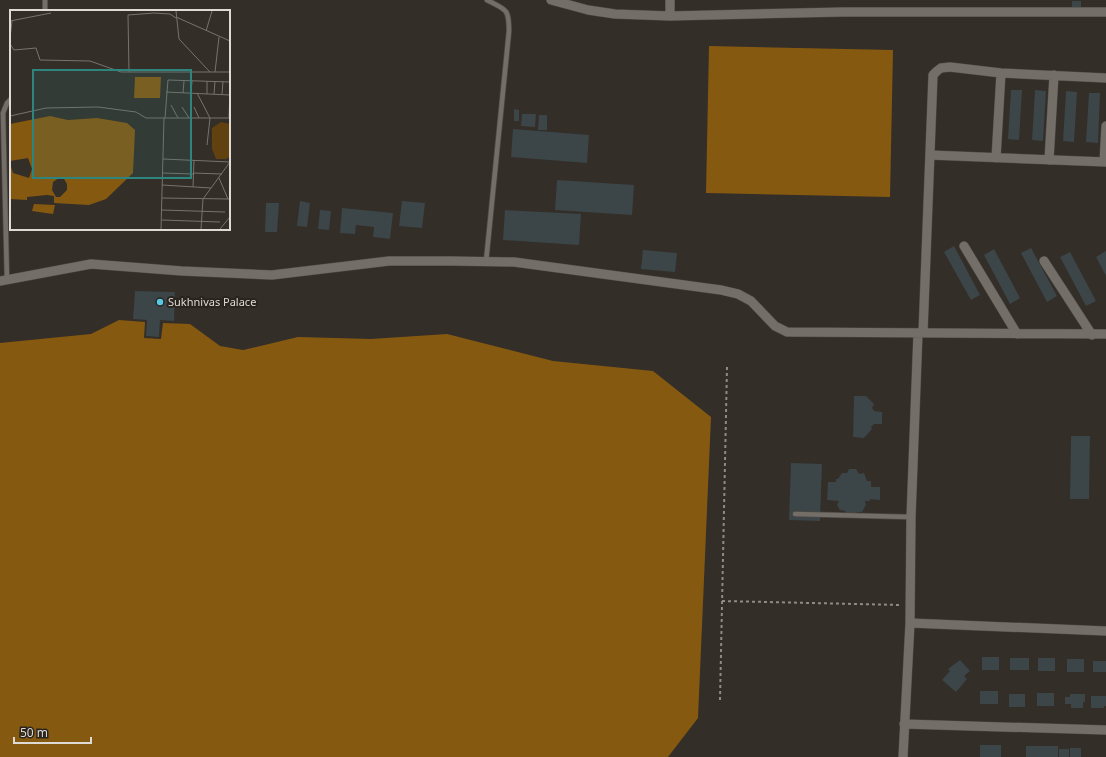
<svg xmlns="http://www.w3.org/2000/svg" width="1106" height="757" font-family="'Noto Sans',sans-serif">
<rect width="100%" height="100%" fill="#332e28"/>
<path fill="#865911" d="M709,46L893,50L890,197L706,193Z
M119,320L145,322L144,338L161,339L163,323L190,324L220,346L243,350L298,337L371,339L447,334L553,361L653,371L711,417L698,718L668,757H0V343L91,334Z"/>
<path fill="#3c4548" d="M1072,1H1081V7H1072Z
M1011,90H1022L1019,140L1008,139Z
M1035,90L1046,91L1043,141L1032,140Z
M1066,91L1077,92L1074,142L1063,141Z
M1089,93H1100L1098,143L1086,142Z
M514,109L519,110V121H514Z
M522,114H536L535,127L521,126Z
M539,115H547V130H538Z
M513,129L589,135L587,163L511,157Z
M557,180L634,185L632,215L555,210Z
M300,201L310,203L307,227L297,226Z
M402,201L425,203L422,228L399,226Z
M266,203H279L277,232H265Z
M342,208L393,213L390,239L373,237L374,227L356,225L355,234L340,233Z
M320,210L331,211L329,230L318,229Z
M505,210L581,214L579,245L503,240Z
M954,246L980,295L971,300L944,252Z
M1031,248L1057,296L1047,302L1021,253Z
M994,249L1020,298L1010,304L984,255Z
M643,250L677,253L675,272L641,269Z
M1106,251V276L1096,257Z
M1070,252L1096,301L1086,306L1060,257Z
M135,291L175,292L174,321L160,320L159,337L146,336L147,320L133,319Z
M854,396H866L874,404L872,408L874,411L882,412V424H874L871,427L872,429L864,438L853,437Z
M1071,436H1090L1089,499H1070Z
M791,463L822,464L820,521L789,520Z
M849,469H856L859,474L864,473L867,481H871V487H880V500L870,499V501H865L866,505L862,512H857L855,516H848L845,511L840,510L837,505L839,501L827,500L828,482H836V479H838L842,473H847Z
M982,657H999V670H982Z
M1010,658H1029V670H1010Z
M1038,658H1055V671H1038Z
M1067,659H1084V672H1067Z
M960,660L970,671L964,676L967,679L956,692L942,680L950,671L948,669Z
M1093,661H1106V672H1093Z
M980,691H998V704H980Z
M1037,693H1054V706H1037Z
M1009,694H1025V707H1009Z
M1070,694H1085V702H1083V708H1071V704H1065V697H1070Z
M1091,696H1106V706H1104V708H1091Z
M980,745H1001V757H980Z
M1026,746H1058V757H1026Z
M1070,748H1081V757H1070Z
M1059,749H1069V757H1059Z"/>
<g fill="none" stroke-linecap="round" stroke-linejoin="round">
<defs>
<path id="service" d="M45,11V0
M486,262L509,31C509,8 506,10 487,0
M7,280L3,113L7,103L11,99
M795,514L911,517"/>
<path id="minor" d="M551,0L588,10L615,14L670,16L843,12H1106
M670,0V16
M930,155L1106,162
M996,158L1001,73
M1049,160L1054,75
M1104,162L1106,126
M964,246L1017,334
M1044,261L1092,335
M0,281L91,264L182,271L272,275L389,261H451L514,262L721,290L738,294L751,301L775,326L787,332L1106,334
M923,333L933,75L937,71L941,68L950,67L1001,73L1106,78
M910,623L1106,631
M904,724L1106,730
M903,757L910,623L911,517L918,333"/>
</defs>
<use href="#service" stroke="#4d4944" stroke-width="6"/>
<use href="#minor" stroke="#4d4944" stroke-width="10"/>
<path stroke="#8f8b86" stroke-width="2" stroke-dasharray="3 3" stroke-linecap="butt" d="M722,601L901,605
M720,700L727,367"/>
<use href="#service" stroke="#746e68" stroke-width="4.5"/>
<use href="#minor" stroke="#746e68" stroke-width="9"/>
</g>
<circle fill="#59c8e5" stroke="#29241e" stroke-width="1.5" cx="160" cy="302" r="4"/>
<g text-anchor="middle" stroke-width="4" stroke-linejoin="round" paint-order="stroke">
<g font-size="11" fill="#dedbd7" stroke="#29241e" text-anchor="start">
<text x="168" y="306">Sukhnivas Palace</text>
</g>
</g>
<g transform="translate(10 10)">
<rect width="220" height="220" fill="#332e28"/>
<path d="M211,112L220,114V147L216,149H206L202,139V118Z" fill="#614110"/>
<path d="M125,67H151L150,88H124ZM40,106L58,110L87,108L117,113L125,120L123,163L96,189L79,195L44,193V186L37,185L17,187V190L0,189V154L3,163L19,168L22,159L18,148L0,151V114ZM49,168L54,169L57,174V180L50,187H46L42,180L43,172ZM24,194L45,195L43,204L22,201Z" fill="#865911" fill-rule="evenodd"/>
<path fill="none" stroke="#77736e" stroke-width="1" d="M166,1L169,29L200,62M166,7L220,31M0,11L41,3M196,21L202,1M0,28L2,11M0,34L4,40L26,38L30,50L80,51L111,62H220M119,62L118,5L144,3L160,4L166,8M205,62L209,27M156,82L220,85M173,83L174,71M181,83L182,71M187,83L200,108L197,135M197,84V71M204,84L205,71M212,85L213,71M161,95L168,108M172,97L179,108M184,97L189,108M0,106L36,98L88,97L126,102L136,108H220M155,108L158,70L220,72M219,108L220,78M153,149L220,152M153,163L183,164M183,163L212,164M209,168L218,189M152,175L201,178M183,177L184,150M152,188L220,189M152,200L215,202M152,210L210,212M151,219L154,108M191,219L193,189L220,152M210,219L220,207"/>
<path fill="#2e857e" fill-opacity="0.15" stroke="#2e857e" stroke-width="2" d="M23,60H181V168H23Z"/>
<rect width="220" height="220" fill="none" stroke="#dedbd7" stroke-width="2"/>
</g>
<path d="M14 737v6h77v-6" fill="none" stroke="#dedbd7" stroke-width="2"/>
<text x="20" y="737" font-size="12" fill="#dedbd7" stroke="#29241e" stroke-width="3" paint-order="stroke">50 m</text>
</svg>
